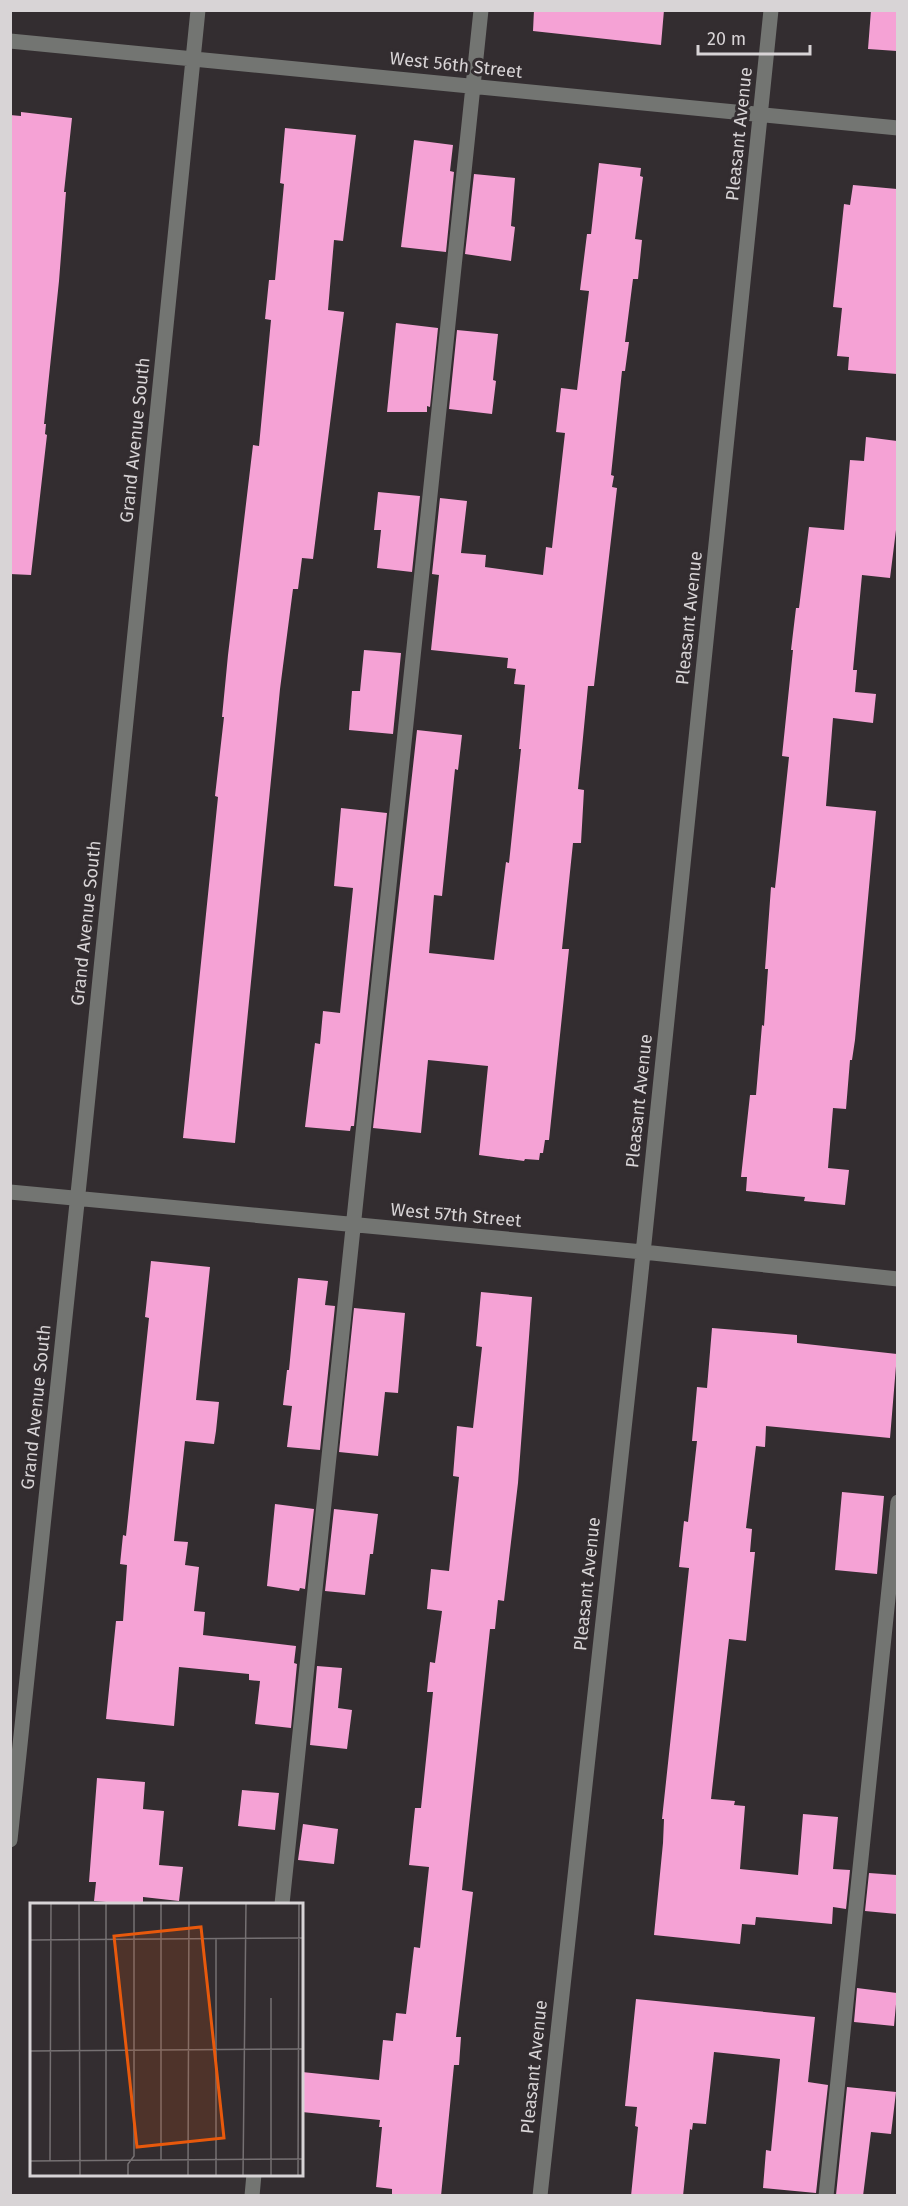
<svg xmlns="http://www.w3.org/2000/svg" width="908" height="2206" font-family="'Fira Sans',sans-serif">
<rect width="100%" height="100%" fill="#332d30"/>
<path fill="#f5a2d5" d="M534,10H664L661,45L533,31Z
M871,10H897V51L868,49Z
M21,112L72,118L64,192H66L59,281L44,424H46L45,434L47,435L31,575L10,574V115L21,116Z
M285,128L356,135L343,241L334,240L328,310L344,312L313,559L302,558L298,589H293L280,689L235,1143L183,1138L218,797L215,796L224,717H222L228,655L253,445L259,446L271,320L265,319L269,280H275L284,184L280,183Z
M414,140L453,145L450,171L454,172L446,252L401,247Z
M599,163L641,168L640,176L643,177L635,239L642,240L638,279H633L625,342H629L625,371H622L611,475L614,476L612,487L617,488L594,686H588L578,789L584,790L581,843H573L562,949H569L549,1140H545L543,1153H540L539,1160L525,1159L524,1161L479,1155L488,1066L428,1060L421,1133L373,1128L417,730L462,735L458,770L455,769L442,896L434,895L429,953L494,960L506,862L509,863L521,749H519L525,685L514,684L516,669L507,668L508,658L431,650L439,575L432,574L440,498L467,501L461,553L486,555L485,567L543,575L546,547L552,548L565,433L556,432L561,388L577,390L589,291L580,290L587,234H591Z
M474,174L515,178L511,226L515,227L511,261L465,254Z
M853,185L897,189V374L848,370L849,357L837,356L842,308L833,307L844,204L850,205Z
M396,323L438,328L430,407L427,406V412H387Z
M457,330L498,334L493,380L496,381L492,414L449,409Z
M866,437L897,441V522L890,578L862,575L853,670H857L855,692L876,694L873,723L833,718L826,806L876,811L855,1040L852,1060H850L846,1109L833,1108L828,1168L849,1170L845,1205L804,1201L805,1197L746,1191L747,1177H741L750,1095H756L762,1025L764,1026L768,969H765L771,887L775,888L789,757L782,756L793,650H791L796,608H799L809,527L844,530L850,460L864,461Z
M378,492L420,496L412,572L377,568L381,530H374Z
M364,650L401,653L393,734L349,730L352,691H360Z
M341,808L387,813L354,1126H351L350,1131L305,1127L315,1043L320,1044L323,1011L340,1013L353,888L334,886Z
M151,1261L210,1267L196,1400L219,1402L216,1431L214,1444L185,1441L174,1541L188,1542L185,1565L199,1567L194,1611L205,1612L203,1635L296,1646L294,1663L297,1664L291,1728L255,1724L260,1681L249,1680V1674L179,1667L174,1726L106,1719L116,1621H123L127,1565L120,1564L123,1535L126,1536L149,1318L145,1317Z
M298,1278L328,1281L325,1305L335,1306L320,1450L287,1447L292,1406L283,1405L287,1370H289Z
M481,1292L532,1297L518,1483L504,1601L498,1600L495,1629H490L462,1890L473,1892L456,2037H461L459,2065H454L441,2196H392V2189L376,2187L382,2127H379L380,2120L302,2112V2072L379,2080L383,2040L393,2041L396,2013L406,2014L414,1947L420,1948L429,1867L409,1865L415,1808H421L433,1692H427L430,1662L435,1663L442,1611L427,1609L431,1569L449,1571L459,1477L453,1476L457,1426L473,1428L482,1347L476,1346Z
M354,1308L405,1313L398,1393L385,1392L378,1456L339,1452Z
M712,1328L797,1335V1343L897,1354L890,1438L766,1426L765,1447L756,1446L746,1528L752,1529L750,1552H755L746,1641L729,1639L711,1799L735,1801L734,1805L745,1806L740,1869L798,1875L803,1814L838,1817L833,1869L850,1870L846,1909L833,1907L832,1924L756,1917L755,1925L742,1924L740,1944L654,1935L663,1843L664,1819H662L689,1568L679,1567L684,1521L688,1522L697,1441H692L697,1387L707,1388Z
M842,1492L884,1496L877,1574L835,1570Z
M275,1504L314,1509L305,1589L300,1588L299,1591L267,1586Z
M334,1509L378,1514L373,1554H370L365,1595L325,1591Z
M317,1666L342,1668L338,1708L352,1710L347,1749L310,1745Z
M97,1778L145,1782L143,1809L164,1811L159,1865L183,1867L179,1901L143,1897V1905L94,1901L96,1882H89Z
M242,1790L279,1793L275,1830L238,1826Z
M303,1824L338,1829L334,1864L298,1860Z
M869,1873L897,1875V1914L865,1911Z
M857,1988L897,1993L894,2026L854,2022Z
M636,1999L815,2017L808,2082L828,2085L816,2193L763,2188L766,2150L771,2151L780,2059L714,2052L706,2124L693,2123L692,2130L690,2129L683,2196H631L638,2127L635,2126L637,2107L625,2106Z
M847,2087L896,2092L891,2134L871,2132L863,2196L836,2195Z"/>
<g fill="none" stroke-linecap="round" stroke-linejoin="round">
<path stroke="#737572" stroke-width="15" d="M10,41L898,128
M10,1192L643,1252L898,1279
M10,1840L83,1146L198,10
M282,1904L481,10
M252,2196L254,2174
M540,2196L639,1292L771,10
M826,2196L898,1502"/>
</g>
<g text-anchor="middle" stroke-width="6" stroke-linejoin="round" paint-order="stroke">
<g font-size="18" fill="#d8d4d6" stroke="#332d30">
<text transform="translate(456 65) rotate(6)" y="6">West 56th Street</text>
<text transform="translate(739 134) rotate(-84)" y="6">Pleasant Avenue</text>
<text transform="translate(135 440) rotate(-84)" y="6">Grand Avenue South</text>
<text transform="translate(689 618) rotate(-84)" y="6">Pleasant Avenue</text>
<text transform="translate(86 923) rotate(-84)" y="6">Grand Avenue South</text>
<text transform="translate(639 1101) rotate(-84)" y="6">Pleasant Avenue</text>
<text transform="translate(456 1215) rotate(5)" y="6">West 57th Street</text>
<text transform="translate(36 1407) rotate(-84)" y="6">Grand Avenue South</text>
<text transform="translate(587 1584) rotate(-84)" y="6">Pleasant Avenue</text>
<text transform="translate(534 2067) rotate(-84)" y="6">Pleasant Avenue</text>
</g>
</g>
<g transform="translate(30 1903)">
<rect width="273" height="273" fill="#332d30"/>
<path fill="none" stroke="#757072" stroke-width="1.5" d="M49,0L50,273M76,0V258M0,37L273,35M241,95V273M0,148L273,146M131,257V0M0,258L273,256M20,258L21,0M98,273V261L104,253V0M158,273L159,0M186,273V36M213,273L216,0M268,273L269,0"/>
<path fill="#e8590c" fill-opacity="0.15" stroke="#e8590c" stroke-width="3" d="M171,24L194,235L107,244L84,33Z"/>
<rect width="273" height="273" fill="none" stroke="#d8d4d6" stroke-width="3"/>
</g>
<rect width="908" height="2206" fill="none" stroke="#d8d4d6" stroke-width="24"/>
<path d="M698 45v9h112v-9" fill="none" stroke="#d8d4d6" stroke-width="3"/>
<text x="707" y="45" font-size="18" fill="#d8d4d6" stroke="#332d30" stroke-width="4.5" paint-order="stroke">20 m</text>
</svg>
